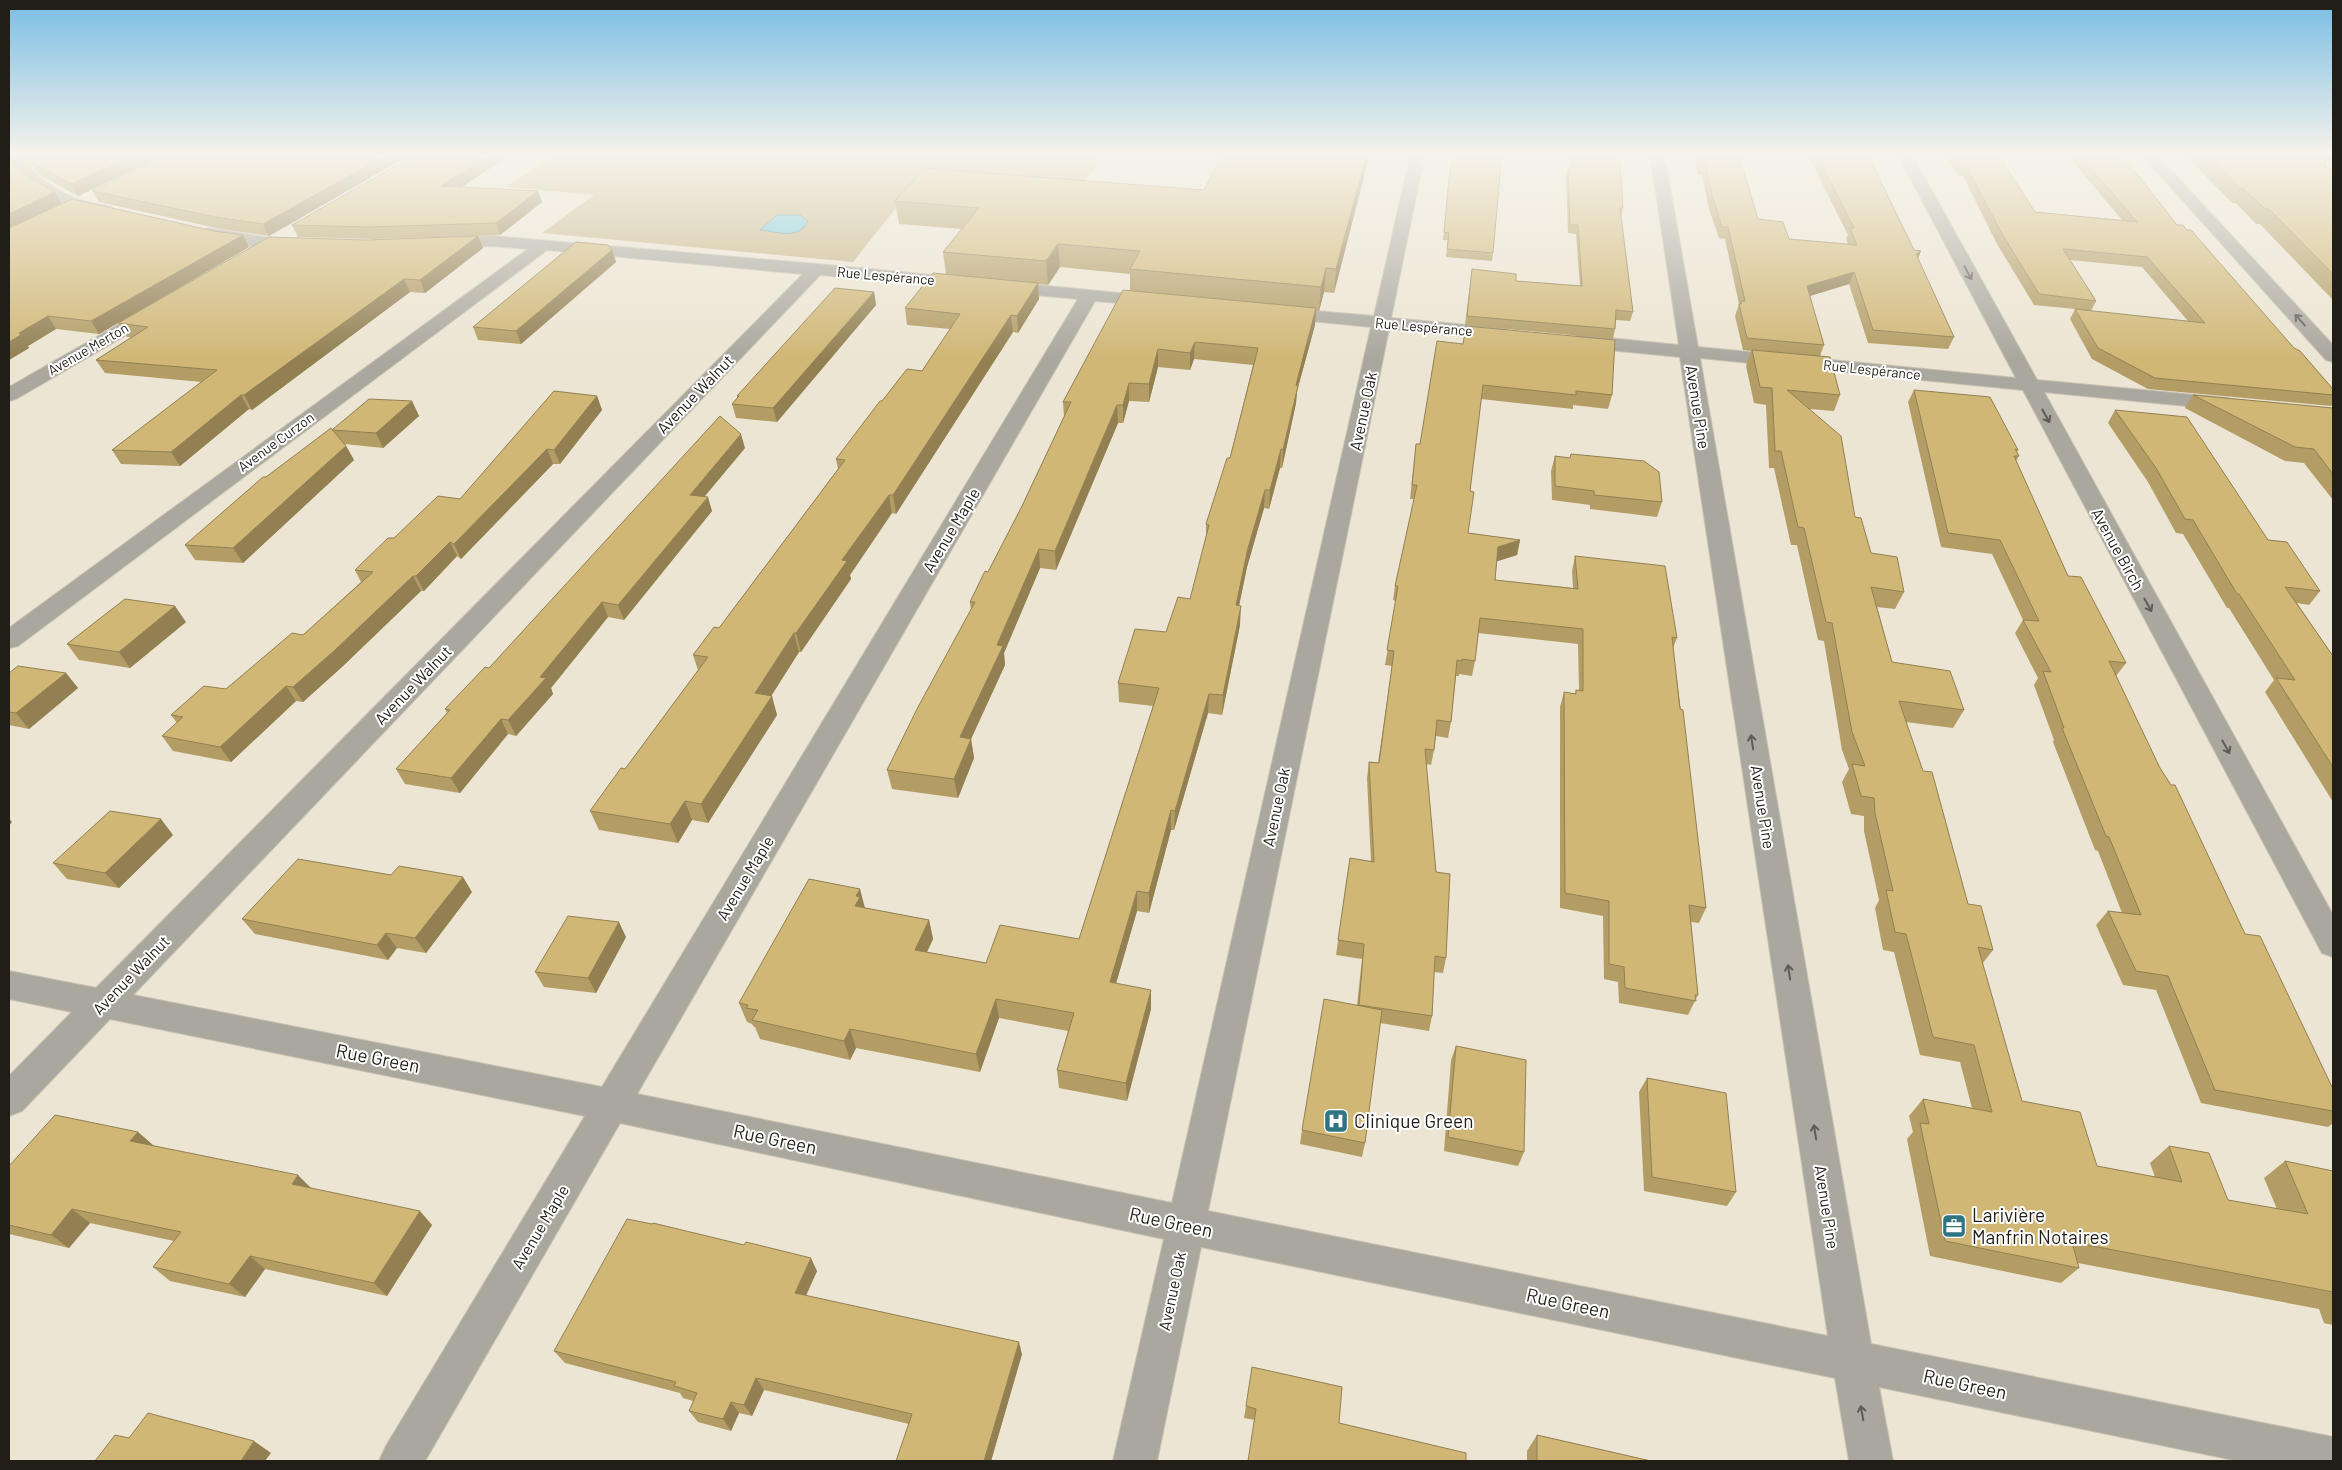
<svg xmlns="http://www.w3.org/2000/svg" width="2342" height="1470" font-family="Barlow,sans-serif">
<rect width="100%" height="100%" fill="#ece5d3"/>
<path fill="#c6b384" d="M558,153H1104L1074,198L914,185L853,262L542,233L594,195L506,187Z"/>
<path fill="#73cadf" stroke="#5a96a3" d="M777,215H800L808,221C799,241 775,231 760,230Z"/>
<g fill="none" stroke-linecap="round" stroke-linejoin="round">
<defs>
<path id="minor" d="M9,153H22C31,176 62,194 84,201C93,204 102,204 112,207L114,210L112,213C84,220 11,183 9,153Z
M1411,153H1425L1391,318L1501,328L1508,330L1510,334L1508,338L1501,340L1389,329L1208,1211L1828,1336L1680,357L1578,347L1571,345L1569,341L1571,337L1578,335L1679,345L1650,153H1664L1698,347L2016,378L1897,153H1911L2037,380L2227,398L2234,400L2237,404L2234,408L2227,410L2044,392L2333,915V957L2322,953L2023,390L1700,358L1871,1344L2333,1437V1461H2238L1879,1387L1893,1461H1849L1835,1378L1201,1247L1157,1461H1113L1164,1239L620,1123L425,1461H379L386,1446L585,1116L110,1019L22,1111L9,1116V1076L72,1012L9,999V971L96,988L803,274L547,250L18,646L9,648V628L528,249L492,246L443,248L437,246L435,243L437,240L443,238L492,236L817,264L1161,297L1164,301L1161,305L1155,306L1095,301L637,1094L1172,1203L1371,327L1280,318L1274,317L1271,313L1274,309L1280,308L1374,316ZM820,275L1078,299L602,1087L133,995Z
M2140,153H2155L2333,345V362L2326,360Z
M209,228L272,238L306,240L308,244L306,248C282,253 228,243 203,236L201,233L203,230Z
M155,306L161,307L164,311L161,315L16,399L9,401V387L149,307Z"/>
</defs>
<use href="#minor" stroke="#c7c1b1" stroke-width="2"/>
<use href="#minor" fill="#aaa79f" fill-rule="evenodd"/>
</g>
<path fill="#b39d65" fill-rule="evenodd" d="M22,153H169L78,196L40,175L24,156Z
M413,153L269,236L221,229L99,202L92,191Z
M1370,153L1334,293L1324,292L1319,311H1316L1315,325L1297,391L1296,403L1282,468H1280L1269,509L1264,508L1247,567L1239,606L1240,625L1222,715L1208,713L1174,830H1171L1149,913L1137,911L1116,983L1151,1009L1127,1101L1059,1088L1057,1070L1068,1031L999,1018L980,1072L856,1048L850,1060L760,1039L755,1027H754L752,1024L747,1022L739,1003L865,908L929,920L933,939L927,952L986,963L1079,939L1153,706L1119,702L1118,683L1166,632L1190,599L1206,538V524L1230,458L1253,365L1194,359L1190,370L1158,367L1149,402L1129,401L1123,423H1118L1056,570L1040,568L1004,653L1005,665L971,739L974,758L958,798L892,789L887,770L971,610L970,602L988,572L1022,506L1064,417L1063,402L1130,291V274L1060,267L1048,285L1038,284L1039,299L1018,333L1013,332L896,514L892,513L850,575L851,579L801,652H799L771,696L777,715L708,823L692,820L678,843L599,830L590,811L625,769L698,670L693,655L719,628L838,469L836,459L882,401L922,371L950,329L907,325L905,308L946,274L943,252L962,229L899,224L895,201L1204,190Z
M1453,153L1493,253L1492,261L1446,257L1448,240H1443L1448,185Z
M1571,153H1614L1623,208L1621,216L1633,312L1630,321L1616,320L1615,329L1613,339L1465,325L1472,269L1516,281L1580,286L1576,234L1568,233L1566,176L1568,168H1571Z
M1693,153H1745L1743,159H1739L1758,219L1789,239L1848,244L1846,239L1848,235L1807,153H1867L1914,250L1921,251L1918,259L1954,337L1948,349L1868,343L1849,284L1810,296L1824,345L1820,356L1840,395L1834,411L1810,409L1855,517L1871,553L1904,592L1895,609L1877,607L1892,662L1964,710L1953,728L1906,722L1968,904L1993,950L1982,964L2022,1101L2097,1166L2155,1177L2150,1163L2169,1146L2228,1200L2277,1209L2264,1178L2285,1161L2333,1171V1325L2324,1323L2319,1309L2078,1263L2079,1268L2061,1283L1930,1256L1907,1139L1913,1132L1909,1116L1923,1099L1972,1108L1960,1062L1920,1055L1894,952L1883,950L1875,908L1879,900L1864,831V816L1851,814L1842,782L1849,769L1842,750L1824,641L1818,640L1797,545H1791L1774,468H1769L1766,405L1754,403L1746,366L1751,351L1743,350L1735,316L1739,304L1725,239L1719,238L1709,209L1702,175H1698Z
M1944,153H1997L2035,212L2122,220L2071,159H2068L2063,153H2117L2177,225L2333,389V403L2331,406L2148,389L2092,359L2070,319L2075,309L2034,305L1997,244L1963,176H1959ZM2070,260L2142,267L2188,321L2091,311L2096,301Z
M2183,153H2333L2325,162L2326,167L2333,171V300L2260,224H2256L2236,203H2232Z
M21,172L55,192L62,204L214,231L243,235L249,247L99,334L56,329L28,346L29,348L9,360Z
M461,187L538,191L542,202L500,235L478,236L483,248L425,293L410,292L252,410L249,409L180,466L121,464L112,450L202,382L105,373L96,360L131,337H127L118,323L367,240L475,236L373,239L298,237L292,225Z
M612,250L616,262L521,344L478,340L473,327Z
M874,292L876,305L777,422L736,418L732,404L737,398V396Z
M1466,326L1612,395L1608,409L1573,405V409L1481,399L1470,491L1468,533L1520,540L1517,555L1497,561L1495,580L1573,588L1572,571L1575,556L1677,638L1673,648L1706,908L1699,923L1691,922L1698,995L1688,1015L1619,1003L1618,982L1604,979L1603,916L1560,908V707L1564,692L1575,694L1576,690L1579,691L1578,644L1478,633L1475,661L1472,676L1459,674V676H1456L1451,722L1448,738L1436,736L1434,750L1431,765L1426,764L1436,872L1446,958L1443,973L1434,972L1432,1016L1429,1031L1380,1023L1365,1143L1362,1157L1300,1144L1302,1130L1357,1005L1362,959L1336,955L1350,858L1371,862L1367,778L1369,762L1378,763L1392,666L1385,665L1396,601L1393,600L1395,586L1414,499H1410L1416,444H1420L1463,344Z
M1914,390L2018,450L2017,452L2019,456L2016,461L2068,576L2126,663L2116,676L2160,768L2245,934L2333,1089V1123L2328,1127L2201,1103L2156,990L2123,985L2096,925L2108,911L2122,913L2098,851L2095,850L2053,742L2054,740L2034,685L2038,678L2015,633L2023,620L1992,554L1941,547L1908,402Z
M2193,395L2333,408V500L2304,463L2285,461L2185,408Z
M597,396L602,410L560,464H553L461,559L457,556L424,591H421L343,666L303,702L296,701L231,762L173,751L162,736L177,723L171,715L226,689L303,635L361,582L355,570L460,499Z
M412,401L419,416L383,448L345,444L354,460L243,563L195,560L185,545L266,477L332,430Z
M2115,410L2268,540L2320,591L2309,605L2297,603L2333,656V802L2265,692L2274,680L2229,608H2227L2183,534L2176,533L2148,482L2108,423Z
M745,448L705,496L712,511L624,620L608,617L551,688L553,694L516,736L508,734L460,793L405,784L396,769L447,713L445,709L489,668Z
M1571,454L1662,502L1657,517L1590,509V505L1552,500L1551,471L1555,456L1570,458Z
M186,622L130,668L79,660L67,644Z
M9,673H66L78,688L29,729L9,725Z
M173,835L119,888L67,879L53,863Z
M472,892L426,953L397,948L388,960L255,934L242,919Z
M626,937L596,993L544,987L535,972Z
M1456,1046L1524,1152L1518,1166L1444,1151L1451,1060Z
M1647,1078L1736,1192L1727,1206L1644,1191L1639,1092Z
M138,1132L154,1146L311,1188L432,1225L387,1296L265,1269L245,1297L170,1281L153,1267L174,1241L90,1223L69,1248L9,1234V1166Z
M817,1271L806,1296L1022,1354L991,1461H896L909,1424L764,1390L752,1416L739,1413L731,1431L698,1422L689,1411L693,1401L683,1398L680,1393L565,1363L554,1351Z
M1246,1406L1339,1423L1255,1420L1244,1418Z
M1537,1435L1651,1461H1527V1451Z"/>
<path fill="#928053" d="M139,153H169L78,196L71,184Z
M390,153H413L269,236L263,224Z
M492,153H513L445,198L441,186Z
M1367,153H1370L1334,293L1336,269Z
M2328,153H2333V160L2322,162Z
M538,191L542,202L500,235L496,223Z
M55,192L62,204L9,229V214Z
M243,235L249,247L99,334L91,321Z
M478,236L483,248L425,293L420,280Z
M1058,244L1060,267L1048,285L1046,261Z
M612,250L616,262L521,344L516,331Z
M1921,251L1916,263V254Z
M1326,268L1324,292L1319,311L1321,287Z
M1854,272L1849,284L1803,298L1807,286Z
M404,279L410,292L252,410L244,395Z
M1038,283L1039,299L1018,333L1017,316Z
M874,292L876,305L777,422L773,408Z
M1316,308L1315,325L1297,391L1296,403L1282,468L1283,450L1296,385Z
M1011,315L1013,332L896,514L893,495Z
M48,316L56,329L28,346L29,348L9,360V342L19,333Z
M1195,342L1194,359L1190,370V353Z
M1158,349V367L1149,402V384Z
M1129,383V401L1123,423V405Z
M241,395L249,409L180,466L171,452Z
M597,396L602,410L560,464L554,450Z
M412,401L419,416L383,448L376,433Z
M1117,405L1118,423L1056,570L1055,551Z
M741,434L745,448L694,509L690,495Z
M346,446L354,460L243,563L233,548Z
M547,449L553,464L461,559L454,544Z
M1281,449L1280,468L1269,509L1270,490Z
M1265,490L1264,508L1247,567L1235,625L1236,605L1248,548Z
M889,495L892,513L850,575L851,579L801,652L796,633L842,560Z
M708,497L712,511L624,620L618,605Z
M1520,540L1517,555L1495,562L1498,547Z
M450,542L457,556L424,591L416,576Z
M1039,549L1040,568L1004,653L1005,665L971,739L974,758L958,798L954,779L960,737L997,645Z
M413,576L421,591L343,666L303,702L293,687Z
M602,602L608,617L551,688L553,694L516,736L508,720L540,677Z
M175,606L186,622L130,668L119,652Z
M1241,606L1240,625L1222,715L1223,695Z
M794,633L799,652L761,712L755,693Z
M66,673L78,688L29,729L16,713Z
M286,686L296,701L231,762L220,747Z
M1209,694L1208,713L1174,830L1175,811Z
M772,696L777,715L708,823L701,804Z
M501,719L508,734L460,793L451,778Z
M685,801L692,820L678,843L670,824Z
M1171,810V830L1149,913V893Z
M9,818L12,822L9,826Z
M161,819L173,835L119,888L105,873Z
M463,877L472,892L426,953L415,938Z
M860,889L865,908L855,906L856,896Z
M1137,891V911L1111,1001L1110,982Z
M929,920L933,939L919,969L915,950Z
M619,922L626,937L596,993L588,978Z
M386,933L397,948L388,960L377,945Z
M1151,990V1009L1127,1101L1126,1083Z
M996,999L999,1018L980,1072L976,1054Z
M850,1029L856,1048L850,1060L844,1041Z
M138,1132L154,1146L130,1141Z
M298,1175L312,1189L292,1184Z
M72,1209L90,1223L69,1248L51,1235Z
M420,1211L432,1225L387,1296L374,1283Z
M250,1256L265,1269L245,1297L229,1284Z
M811,1258L817,1271L801,1306L795,1293Z
M1019,1342L1022,1354L991,1461H984Z
M756,1378L764,1390L752,1416L744,1405Z
M731,1402L739,1413L731,1431L723,1419Z
M254,1441L271,1453L265,1461H241Z"/>
<path fill="#d0b776" stroke="#928053" d="M24,153H139L71,184L33,163Z
M171,153H390L263,224L215,217L92,191Z
M418,153H492L441,186L538,191L496,223L368,227L292,225Z
M1223,153H1367L1336,269L1326,268L1321,287L1130,269L1140,251L1058,244L1046,261L943,252L979,208L895,201L924,168L1204,190Z
M1453,153H1502L1493,253L1447,249L1449,233L1444,232L1449,178Z
M1573,153H1614V154H1619L1623,208H1620L1633,312L1616,310L1615,329L1467,316L1472,269L1516,274V281L1582,286L1578,225H1570L1568,168H1572Z
M1698,153H1738L1758,219L1783,222L1789,239L1857,245L1850,228H1854L1816,153H1867L1914,250L1921,251L1916,254L1954,337L1873,330L1854,272L1807,286L1824,345L1747,338L1739,304H1741V301H1745L1728,227H1722L1713,198L1705,164H1701Z
M1954,153H1997L2035,212L2137,222L2078,153H2117L2138,175L2177,225H2183L2187,230H2191L2294,348L2300,351L2333,389V395L2155,378L2098,348L2075,309L2205,323L2147,257L2063,249L2096,301L2039,294L2002,234L1967,167H1962Z
M2205,153H2328L2324,159L2326,167L2333,171V274L2269,209H2265L2244,189L2240,188Z
M9,159L21,172L55,192L9,214Z
M72,199L214,231L243,235L91,321L48,316L19,333L21,335L9,342V228Z
M478,236L420,280L404,279L244,395H241L171,452L112,450L217,370L96,360L148,327L118,323L269,237L367,240Z
M576,242L608,245L612,250L516,331L473,327Z
M933,273L1038,283L1017,316L1011,315L893,495H889L842,560L847,561L796,633H794L755,693L772,696L701,804L685,801L670,824L590,811L621,768L625,769L708,657L693,655L714,627L719,628L845,460L836,459L880,401H882L907,369L922,371L960,314L905,308Z
M835,288L874,292L773,408L732,404L739,396H737Z
M1123,290L1316,308L1296,385L1298,386L1283,450L1281,449L1270,490H1265L1248,548L1236,605L1241,606L1223,695L1209,694L1175,811L1171,810L1149,893L1137,891L1110,982L1151,990L1126,1083L1057,1070L1074,1013L996,999L976,1054L850,1029L844,1041L752,1020L758,1010L746,1008L748,1005L739,1003L809,879L860,889L856,896L860,897L855,906L929,920L915,950L986,963L1000,925L1079,939L1159,688L1118,683L1135,629L1166,632L1178,597L1190,599L1209,525L1206,524L1227,458H1230L1258,348L1195,342L1190,353L1158,349L1149,384L1129,383L1123,405H1117L1055,551L1039,549L997,645L1003,646L960,737L971,739L954,779L887,770L918,707L975,602H970L985,571L988,572L1022,506L1071,402H1063Z
M1466,326L1615,340L1612,395L1576,391V395L1483,385L1470,491L1474,492L1468,533L1520,540L1498,547L1495,580L1578,589L1575,556L1665,566L1677,638L1672,637L1680,709L1683,710L1706,908L1689,905L1698,995H1695L1696,1001L1625,988L1624,967L1609,964V901L1565,893L1564,692L1576,694V690L1583,691V629L1480,618L1475,661L1462,659V661L1457,660L1451,722L1437,720L1434,750L1425,749L1436,872L1450,874L1446,958L1435,956L1432,1016L1359,1005L1364,944L1338,940L1350,858L1374,862L1369,762L1379,763L1394,651L1387,650L1398,586H1395L1417,485H1412L1416,444H1420L1437,341L1463,344Z
M1752,350L1830,357L1840,395L1787,390L1841,436L1855,517L1861,518L1871,553L1897,557L1904,592L1871,587L1892,662L1950,671L1964,710L1899,701L1923,771L1932,772L1968,904L1981,906L1993,950L1978,947L2022,1101L2080,1112L2097,1166L2182,1182L2169,1146L2209,1153L2228,1200L2308,1214L2285,1161L2333,1171V1292L2072,1242L2079,1268L1945,1241L1920,1123L1929,1124L1923,1099L1992,1112L1974,1045L1933,1037L1906,934L1895,932L1886,890L1893,891L1875,813L1874,798L1861,796L1852,764L1865,766L1852,732L1832,623L1826,622L1804,528L1798,527L1781,451H1775L1772,388L1760,387Z
M1914,390L1990,397L2018,450L2015,449L2019,456H2014L2068,576L2081,577L2126,663L2109,661L2160,768L2171,785H2175L2245,934L2260,936L2333,1089V1111L2215,1090L2168,976L2136,971L2108,911L2141,915L2109,837L2106,836L2062,728H2064L2043,671L2051,672L2023,620L2039,621L2000,540L1948,533Z
M554,391L597,396L554,450L547,449L454,544L450,542L416,576H413L334,651L293,687L286,686L220,747L162,736L183,717L171,715L204,686L226,689L292,633L303,635L373,572L355,570L388,538H394L438,496L460,499Z
M2193,395L2333,408V474L2314,449L2295,447Z
M369,399L412,401L376,433L332,430Z
M2115,410L2187,417L2268,540L2287,542L2320,591L2285,587L2333,656V767L2276,678L2295,680L2239,594H2237L2193,520L2185,519L2156,468Z
M720,416L741,434L690,495L708,497L618,605L602,602L540,677L546,678L508,720L501,719L451,778L396,769L450,710L445,709L485,667L489,668Z
M331,428L346,446L233,548L185,545L263,477H266Z
M1571,454L1644,461L1659,472L1662,502L1594,495V491L1555,486V456L1570,458Z
M125,599L175,606L119,652L67,644Z
M18,666L66,673L16,713L9,712V673Z
M110,811L161,819L105,873L53,863Z
M298,859L391,875L399,866L463,877L415,938L386,933L377,945L242,919Z
M568,916L619,922L588,978L535,972Z
M1324,999L1382,1010L1365,1143L1302,1130Z
M1456,1046L1526,1060L1524,1152L1448,1137Z
M1647,1078L1726,1093L1736,1192L1652,1177Z
M55,1115L138,1132L130,1141L298,1175L292,1184L420,1211L374,1283L250,1256L229,1284L153,1267L181,1232L72,1209L51,1235L9,1225V1166Z
M627,1219L652,1224L653,1223L744,1245L746,1242L811,1258L795,1293L1019,1342L984,1461H896L912,1414L756,1378L744,1405L731,1402L723,1419L689,1411L697,1393L674,1386L676,1382L554,1351Z
M1252,1367L1342,1387L1339,1423L1466,1453V1461H1248L1256,1409L1246,1406Z
M148,1413L254,1441L241,1461H95L115,1435L129,1438Z
M1537,1435L1651,1461H1537Z"/>
<defs><path id="oneway-shaft" d="M-6 0H5M1.5-3L5.5 0L1.5 3" fill="none" stroke-width="1.6" stroke-linecap="round" stroke-linejoin="round" transform="scale(1.25)"/></defs>
<g stroke="#5e5c54">
<use href="#oneway-shaft" transform="translate(1968 273) rotate(62)"/>
<use href="#oneway-shaft" transform="translate(2300 320) rotate(-132)"/>
<use href="#oneway-shaft" transform="translate(2046 416) rotate(61)"/>
<use href="#oneway-shaft" transform="translate(2148 605) rotate(61)"/>
<use href="#oneway-shaft" transform="translate(1752 742) rotate(-99)"/>
<use href="#oneway-shaft" transform="translate(2226 747) rotate(61)"/>
<use href="#oneway-shaft" transform="translate(1789 972) rotate(-99)"/>
<use href="#oneway-shaft" transform="translate(1815 1132) rotate(-99)"/>
<use href="#oneway-shaft" transform="translate(1862 1413) rotate(-100)"/>
</g>
<linearGradient id="sky" x2="0" y2="1"><stop stop-color="#79bde4"/><stop offset="0.43" stop-color="#f6f3eb"/><stop offset="1" stop-color="#f6f3eb" stop-opacity="0"/></linearGradient>
<rect width="2342" height="359" fill="url(#sky)"/>
<defs>
<symbol id="hospital-square" viewBox="-11 -11 22 22"><rect x="-9" y="-9" width="18" height="18" rx="4" fill="#2f7483" stroke="#fff"/><path d="M-5-5h3v3.5h4V-5h3V5h-3V1.5h-4V5h-3Z" fill="#fff"/></symbol>
<symbol id="office-square" viewBox="-11 -11 22 22"><rect x="-9" y="-9" width="18" height="18" rx="4" fill="#2f7483" stroke="#fff"/><path d="M-6-3h4V-5.5h4V-3h4V5H-6ZM-1-4.5V-3h2v-1.5ZM-6 0V1H6V0Z" fill="#fff"/></symbol>
</defs>
<g fill-rule="evenodd">
<use href="#hospital-square" x="1322" y="1107" width="28" height="28"/>
<use href="#office-square" x="1940" y="1212" width="28" height="28"/>
</g>
<g text-anchor="middle" stroke-width="4" stroke-linejoin="round" paint-order="stroke">
<g font-size="14" fill="#201e17" stroke="#fff">
<text transform="translate(886 276) rotate(5)" y="5">Rue Lespérance</text>
<text transform="translate(1424 327) rotate(5)" y="5">Rue Lespérance</text>
<text transform="translate(88 349) rotate(-30)" y="5">Avenue Merton</text>
<text transform="translate(1872 370) rotate(6)" y="5">Rue Lespérance</text>
<text transform="translate(276 442) rotate(-36)" y="5">Avenue Curzon</text>
</g>
<g font-size="16" fill="#201e17" stroke="#fff">
<text transform="translate(695 394) rotate(-46)" y="6">Avenue Walnut</text>
<text transform="translate(1698 407) rotate(81)" y="6">Avenue Pine</text>
<text transform="translate(1363 411) rotate(-78)" y="6">Avenue Oak</text>
<text transform="translate(951 530) rotate(-59)" y="6">Avenue Maple</text>
<text transform="translate(2118 549) rotate(61)" y="6">Avenue Birch</text>
<text transform="translate(413 685) rotate(-46)" y="6">Avenue Walnut</text>
<text transform="translate(1276 807) rotate(-78)" y="6">Avenue Oak</text>
<text transform="translate(1763 807) rotate(81)" y="6">Avenue Pine</text>
<text transform="translate(745 878) rotate(-59)" y="6">Avenue Maple</text>
<text transform="translate(131 975) rotate(-46)" y="6">Avenue Walnut</text>
<text transform="translate(1827 1207) rotate(81)" y="6">Avenue Pine</text>
<text transform="translate(540 1227) rotate(-59)" y="6">Avenue Maple</text>
<text transform="translate(1172 1291) rotate(-78)" y="6">Avenue Oak</text>
</g>
<g font-size="19" fill="#201e17" stroke="#fff">
<text transform="translate(378 1058) rotate(11)" y="7">Rue Green</text>
<text transform="translate(775 1139) rotate(12)" y="7">Rue Green</text>
<text transform="translate(1171 1222) rotate(12)" y="7">Rue Green</text>
<text transform="translate(1568 1303) rotate(12)" y="7">Rue Green</text>
<text transform="translate(1965 1384) rotate(12)" y="7">Rue Green</text>
</g>
<g font-size="19" fill="#201e17" stroke="#fff" text-anchor="start">
<text x="1354" y="1128">Clinique Green</text>
<text x="1972" y="1222">Larivière<tspan x="1972" dy="22">Manfrin Notaires</tspan></text>
</g>
</g>
<rect width="2342" height="1470" fill="none" stroke="#201e17" stroke-width="20"/>
</svg>
